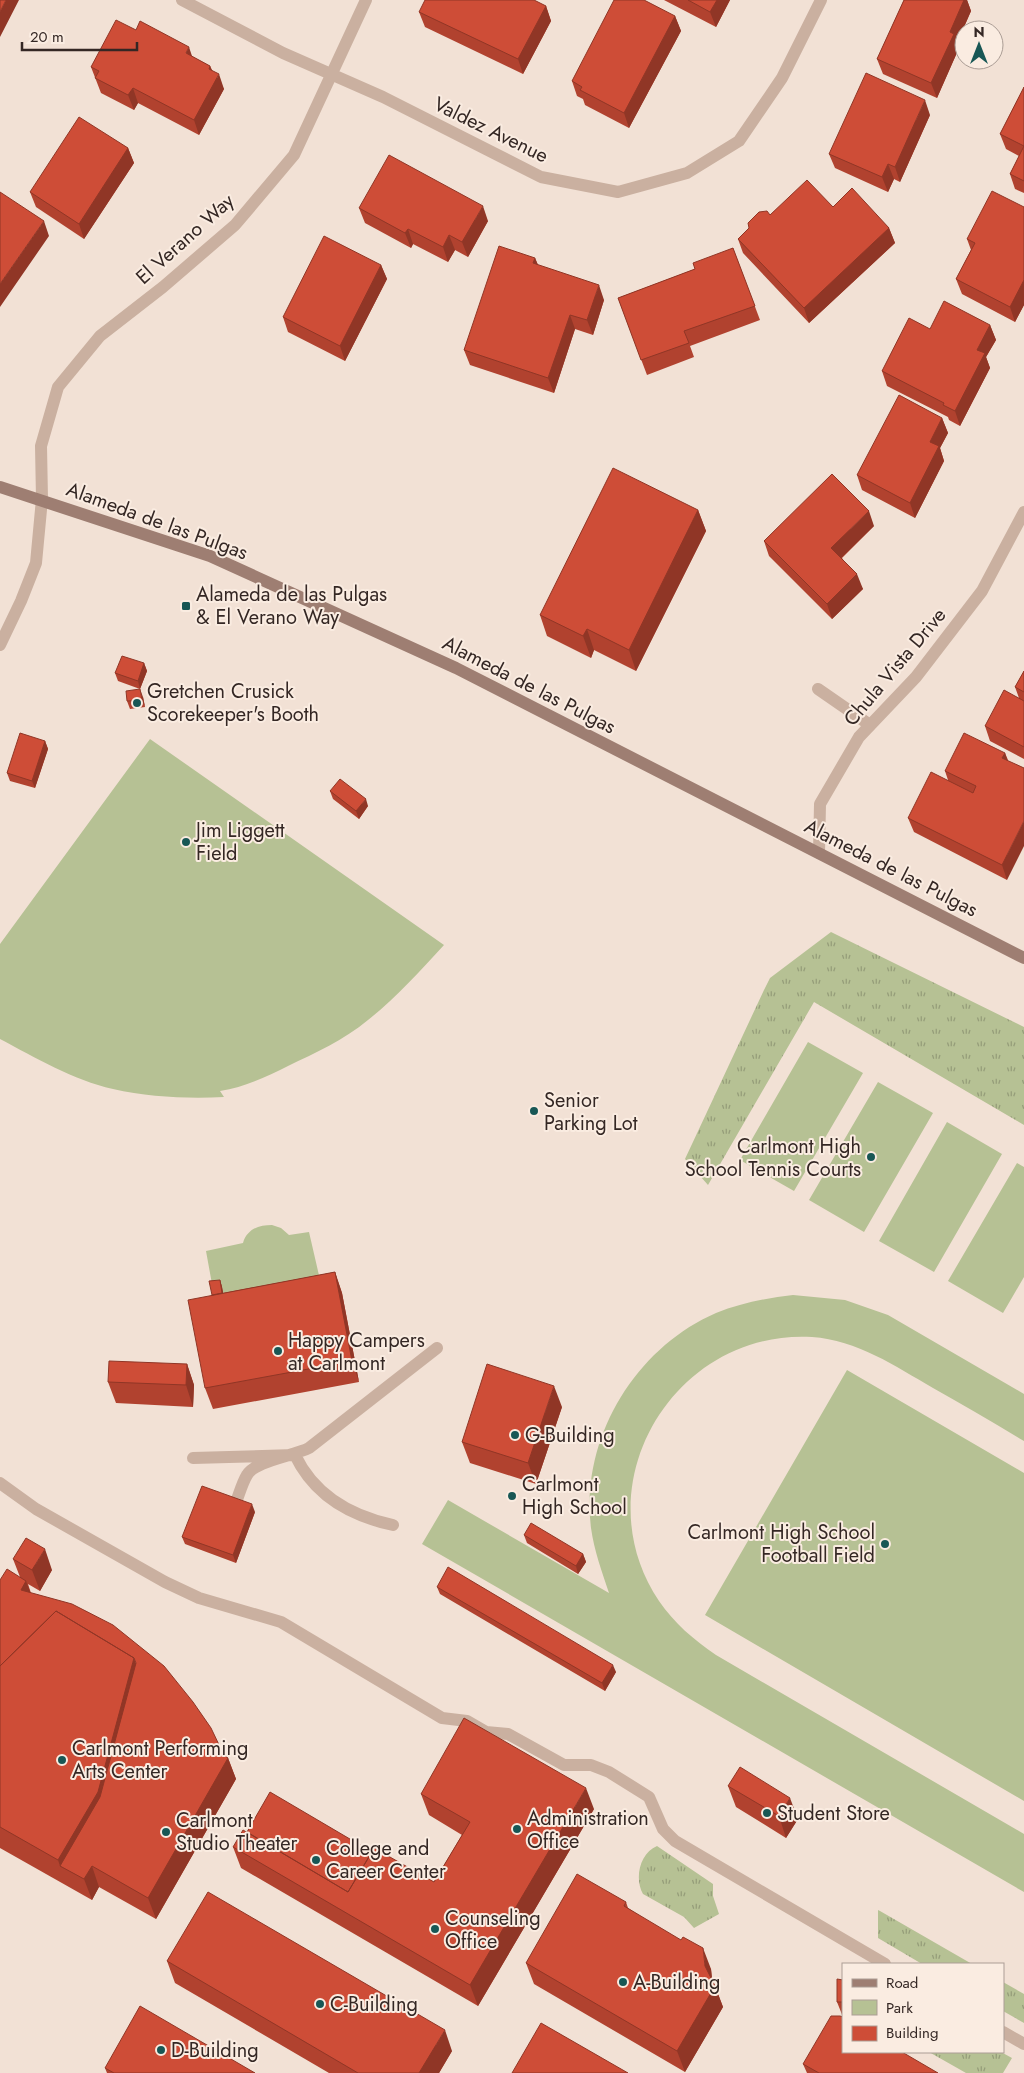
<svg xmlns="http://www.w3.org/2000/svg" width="1024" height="2073" viewBox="0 0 1024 2073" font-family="Jost,sans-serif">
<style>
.grass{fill:url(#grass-tufts)}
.green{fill:#b6c194}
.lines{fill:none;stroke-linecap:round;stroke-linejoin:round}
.lane{stroke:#cab0a0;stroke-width:12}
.street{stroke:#cab0a0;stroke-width:12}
.secondary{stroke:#9e7e72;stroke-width:12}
.wall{fill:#b1422f}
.shaded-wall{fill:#903626}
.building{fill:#ce4d37;stroke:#903626}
.poi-dot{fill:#185755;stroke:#faece1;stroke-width:2}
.labels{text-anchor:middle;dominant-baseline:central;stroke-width:4;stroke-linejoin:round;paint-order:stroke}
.street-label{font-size:20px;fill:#342724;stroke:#faece1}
.poi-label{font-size:20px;fill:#342724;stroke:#faece1;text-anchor:start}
</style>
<defs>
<pattern id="grass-tufts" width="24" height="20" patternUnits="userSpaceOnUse" patternTransform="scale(1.25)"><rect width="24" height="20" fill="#b6c194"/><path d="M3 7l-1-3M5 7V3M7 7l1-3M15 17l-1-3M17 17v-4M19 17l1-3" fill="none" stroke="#959d79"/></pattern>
</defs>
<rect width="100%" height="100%" fill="#f2e1d5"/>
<path class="grass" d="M831,932L1024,1027V1125L814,1002L708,1185L685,1159L764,990L770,978Z
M657,1846L713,1884V1896L719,1914L694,1928L684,1917L643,1894C634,1878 640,1853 657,1846Z
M878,1910L880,1911L972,1964H922L878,1938Z
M1003,1982L1024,1994V2023L1003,2011Z
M929,2052H1001L1012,2058L1003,2073H966Z"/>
<path class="green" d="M150,739L444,945C420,971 396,998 368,1020C344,1040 315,1053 288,1066C266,1077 244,1087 220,1091L224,1097C188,1099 149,1097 113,1089C73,1080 36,1058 0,1039V944Z
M808,1042L863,1073L794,1191L740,1160Z
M878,1082L933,1113L864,1232L809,1200Z
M947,1122L1002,1154L934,1272L879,1241Z
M1017,1163L1024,1167V1277L1003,1313L948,1281Z
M272,1225L281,1228L289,1235L309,1232L324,1297L218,1317L206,1251L243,1243C247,1229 259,1225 272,1225Z
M793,1295L845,1300L888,1315L1024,1394V1441C994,1423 963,1405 933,1388C895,1366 857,1340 812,1337C674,1329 581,1485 659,1601C674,1623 694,1640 716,1655L1024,1834V1892L422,1544L448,1500L609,1593C602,1572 594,1550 591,1528C580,1439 635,1348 716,1313C741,1303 767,1298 793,1295Z
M847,1370L1024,1473V1801L705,1615Z"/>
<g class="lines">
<path class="lane" d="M0,645L21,601L36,563L42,499
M818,689L870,725
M193,1458L295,1455C314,1495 351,1516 393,1525
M0,1483L36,1509L165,1582L199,1598L281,1622L442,1718L467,1721L486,1732L508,1734L564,1765H591L609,1772L649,1797L663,1829L675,1841L885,1964
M235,1505C239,1495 242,1483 247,1475C255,1461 293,1456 309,1448L437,1348
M1003,2032L1024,2044"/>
<path class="street" d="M182,0L283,53L383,97L541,177L618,192L687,173L739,141L782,78L821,0
M42,499L41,446L58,387L100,336L163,287L235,225L294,155L366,0
M819,853L820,804L859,737L916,677L982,591L1024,512"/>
<path class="secondary" d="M0,487L210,556L456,668L1024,958"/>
</g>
<path class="wall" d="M664,0H730L716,27Z
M904,0H967L971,11L957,43L959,48L937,98L883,74L877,59Z
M546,6L551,21L523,74L425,27L419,12Z
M675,16L681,31L629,128L585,105L583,99L577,96L572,81Z
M136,30L193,57L210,66L212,70L224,89L199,135L138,103L134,110L101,93L91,67Z
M1024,87V193L1015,189L1010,174L1019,156L1006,149L1000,134Z
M930,115L900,182L894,179L888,192L835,168L829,154Z
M128,148L134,163L84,239L36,207L30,192Z
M833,207L889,228L895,243L809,323L743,253L738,239L770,215Z
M1024,207V305L1015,322L962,294L956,279L971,250L967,239Z
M359,208L488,221L468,257L455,250L448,262L413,244L411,248L365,223Z
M733,248L760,320L690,346L694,357L647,375L618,298L695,269Z
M535,258L538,265L604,300L593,335L575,329L554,393L470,365L464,350Z
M381,265L387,279L345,361L288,332L283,317Z
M990,325L996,340L986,357L990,368L960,426L949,420L948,417L887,386L882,371L930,329Z
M942,418L948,433L940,448L944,461L915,518L862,490L857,475Z
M698,510L706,531L636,671L594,650L591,658L547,636L540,615Z
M874,526L842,558L863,589L832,619L769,556L764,541Z
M144,663L147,671L140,689L118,681L115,673Z
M1024,671V759L990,741L985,726L1019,698L1015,687Z
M143,697L145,707L130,709L127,701Z
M45,741L48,749L35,788L10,781L7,773Z
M1005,753L1008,760L1007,880L914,832L908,818L948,780L945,771Z
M330,791L368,806L359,819L333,799Z
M335,1272L342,1293L359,1382L213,1409L205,1388L212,1295L220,1280L222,1287L223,1293Z
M187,1364L194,1385L193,1407L116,1403L108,1382Z
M562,1407L536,1484L470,1463L462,1442Z
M255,1512L236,1563L185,1544L182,1537Z
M524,1535L583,1554L586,1562L578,1574L527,1543Z
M13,1559L52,1570L40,1591L28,1584L31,1593L221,1749L223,1754L228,1758L236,1779L156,1919L99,1887L92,1900L0,1848V1580L20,1577Z
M437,1587L616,1672L605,1691L440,1594Z
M728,1786L798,1819L786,1838L736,1807Z
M421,1794L594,1809L478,2006L241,1868L233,1847L247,1833L372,1852L434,1882L462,1835L429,1815Z
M626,1902L628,1908L711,1969L712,1980L715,1986L723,2007L685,2072L534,1984L526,1963Z
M167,1961L452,2051L439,2073H329L175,1983Z
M843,1980V2017L837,2002Z
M803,2064L938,2073H807Z
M105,2068L255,2073H107Z"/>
<path class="shaded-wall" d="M6,0H19L0,37V12Z
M717,0H730L716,27L710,12Z
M964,0H967L971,11L957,43L959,48L937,98L931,83L950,32Z
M546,6L551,21L523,74L518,59Z
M675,16L681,31L629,128L624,113Z
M189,47L194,62L186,53Z
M210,66L216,80L219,74L224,89L199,135L194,120Z
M133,88L138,103L134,110L128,95Z
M925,100L930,115L900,182L895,167Z
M128,148L134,163L84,239L79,224Z
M888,164L894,179L888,192L882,177Z
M483,206L488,221L468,257L462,242Z
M44,221L49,236L0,307V284Z
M889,228L895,243L809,323L804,308Z
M408,229L413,244L411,248L405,233Z
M449,235L455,250L448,262L443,247Z
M535,258L541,272L533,263Z
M381,265L387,279L345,361L340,346Z
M1024,280V305L1015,322L1010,307Z
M599,285L604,300L593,335L587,320Z
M570,315L575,329L554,393L548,378Z
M990,325L996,340L986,357L990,368L960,426L955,411L977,350Z
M942,418L948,433L940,448L944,461L915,518L910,503L930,442Z
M698,510L706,531L636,671L629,650Z
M869,511L874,526L837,562L831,548Z
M857,574L863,589L832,619L827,604Z
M587,629L594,650L591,658L583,636Z
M144,663L147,671L140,689L138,681Z
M140,689L143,697L145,707L142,700Z
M45,741L48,749L35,788L32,781Z
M1005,753L1010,768L1002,758Z
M366,799L368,806L359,819L356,811Z
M1024,821V846L1007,880L1002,865Z
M335,1272L342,1293L359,1382L352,1361Z
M220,1280L222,1287L226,1308L223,1301Z
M187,1364L194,1385L193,1407L186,1385Z
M554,1386L562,1407L536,1484L528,1463Z
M252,1504L255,1512L236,1563L233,1555Z
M45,1549L52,1570L40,1591L32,1570Z
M583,1554L586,1562L578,1574L576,1566Z
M26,1581L34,1602L21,1590Z
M134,1658L144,1684L75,1874L60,1866L58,1860Z
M613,1665L616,1672L605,1691L602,1683Z
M228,1758L236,1779L156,1919L148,1898Z
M586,1788L594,1809L478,2006L470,1985Z
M790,1798L798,1819L786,1838L779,1816Z
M92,1866L99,1887L92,1900L84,1879Z
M703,1948L711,1969L713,1987L705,1966Z
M715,1986L723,2007L685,2072L677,2051Z
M445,2030L452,2051L439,2073H419Z"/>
<path class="building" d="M0,0H6L0,12Z
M425,0H534L546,6L518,59L419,12Z
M614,0H644L675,16L624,113L580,90L582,87L572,81Z
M688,0H717L710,12Z
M904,0H964L950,32L954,34L931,83L877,59Z
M116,20L136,30L140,21L189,47L186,53L210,66L209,69L219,74L194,120L133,88L128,95L95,78L99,71L91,67Z
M866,73L925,100L895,167L888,164L882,177L829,154Z
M1024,87V181L1010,174L1024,146L1000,134Z
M79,117L128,148L79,224L30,192Z
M389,155L483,206L462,242L449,235L443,247L408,229L405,233L359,208Z
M807,180L833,207L852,188L889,228L804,308L738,239L749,228L748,223L759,212L767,211L770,215Z
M992,191L1024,207V280L1010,307L956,279L975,243L967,239Z
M0,192L44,221L0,284Z
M324,236L381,265L340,346L283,317Z
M499,246L535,258L533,263L599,285L587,320L570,315L548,378L464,350Z
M733,248L755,306L684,331L689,343L641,360L618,298L695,269L693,263Z
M944,301L990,325L977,350L985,353L955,411L943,405L944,403L882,371L909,318L930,329Z
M899,395L942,418L930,442L939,446L910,503L857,475Z
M613,468L698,510L629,650L587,629L583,636L540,615Z
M832,474L869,511L831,548L857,574L827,604L764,541Z
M122,656L144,663L138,681L115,673Z
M1024,671V692L1015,687Z
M140,689L142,700L127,701L126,691Z
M1004,690L1024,701V747L985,726Z
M20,733L45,741L32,781L7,773Z
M964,733L1005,753L1002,758L1024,768V821L1002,865L908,818L931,772L973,793L976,786L945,771Z
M340,779L366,799L356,811L330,791Z
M335,1272L352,1361L205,1388L188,1300Z
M220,1280L222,1293L212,1295L209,1281Z
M109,1361L187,1364L186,1385L108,1382Z
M487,1364L554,1386L528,1463L462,1442Z
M202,1486L252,1504L233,1555L182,1537Z
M531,1523L583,1554L576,1566L524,1535Z
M26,1538L45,1549L32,1570L13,1559Z
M448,1567L613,1665L602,1683L437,1587Z
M7,1569L26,1581L21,1590L72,1604L113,1625L164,1666L193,1702L211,1728L221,1749L217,1751L228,1758L148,1898L92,1866L84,1879L60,1866L100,1797L136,1663L134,1658L56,1611L0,1666V1580Z
M56,1611L134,1658L98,1792L58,1860L0,1827V1666Z
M464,1718L586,1788L470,1985L233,1847L243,1830L348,1892L374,1848L434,1882L470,1822L421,1794Z
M740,1767L790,1798L779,1816L728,1786Z
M270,1792L372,1852L348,1892L247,1832Z
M577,1874L626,1902L624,1906L681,1940L683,1937L703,1948L705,1966L715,1986L677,2051L526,1963Z
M208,1892L445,2030L419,2073H358L167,1961Z
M837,1979L843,1980V2002H837Z
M140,2006L255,2073H114L105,2068Z
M831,2016H840L843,2017V2052H902L938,2073H819L803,2064Z
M541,2023L628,2073H512Z"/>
<g class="poi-dot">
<rect x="181" y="601" width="10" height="10" rx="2.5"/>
<circle cx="137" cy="703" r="5"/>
<circle cx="186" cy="842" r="5"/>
<circle cx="534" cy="1111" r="5"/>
<circle cx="871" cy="1157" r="5"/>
<circle cx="278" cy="1351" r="5"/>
<circle cx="515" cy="1435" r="5"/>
<circle cx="512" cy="1496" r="5"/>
<circle cx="885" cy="1544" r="5"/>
<circle cx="62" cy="1760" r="5"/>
<circle cx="767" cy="1813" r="5"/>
<circle cx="517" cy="1829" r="5"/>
<circle cx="166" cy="1832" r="5"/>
<circle cx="316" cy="1860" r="5"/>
<circle cx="435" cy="1929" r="5"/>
<circle cx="623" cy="1982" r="5"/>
<circle cx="320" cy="2004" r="5"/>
<circle cx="161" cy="2050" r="5"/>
</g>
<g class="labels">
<g class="street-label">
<text transform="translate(491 130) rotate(26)">Valdez Avenue</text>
<text transform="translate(185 239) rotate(-42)">El Verano Way</text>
<text transform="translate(157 521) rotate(20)">Alameda de las Pulgas</text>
<text transform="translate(895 667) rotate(-50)">Chula Vista Drive</text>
<text transform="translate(529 685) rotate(27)">Alameda de las Pulgas</text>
<text transform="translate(891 868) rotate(27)">Alameda de las Pulgas</text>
</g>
<g class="poi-label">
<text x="196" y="594">Alameda de las Pulgas<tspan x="196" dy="23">&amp; El Verano Way</tspan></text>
<text x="147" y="691">Gretchen Crusick<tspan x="147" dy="23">Scorekeeper's Booth</tspan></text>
<text x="196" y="830">Jim Liggett<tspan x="196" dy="23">Field</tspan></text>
<text x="544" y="1100">Senior<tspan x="544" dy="23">Parking Lot</tspan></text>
<text x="861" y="1146" text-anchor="end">Carlmont High<tspan x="861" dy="23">School Tennis Courts</tspan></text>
<text x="288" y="1340">Happy Campers<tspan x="288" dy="23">at Carlmont</tspan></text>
<text x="525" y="1435">G-Building</text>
<text x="522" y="1484">Carlmont<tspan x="522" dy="23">High School</tspan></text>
<text x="875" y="1532" text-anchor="end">Carlmont High School<tspan x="875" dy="23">Football Field</tspan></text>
<text x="72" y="1748">Carlmont Performing<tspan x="72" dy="23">Arts Center</tspan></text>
<text x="777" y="1813">Student Store</text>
<text x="527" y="1818">Administration<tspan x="527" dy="23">Office</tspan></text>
<text x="176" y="1820">Carlmont<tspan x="176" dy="23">Studio Theater</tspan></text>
<text x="326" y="1848">College and<tspan x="326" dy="23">Career Center</tspan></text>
<text x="445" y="1918">Counseling<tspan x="445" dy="23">Office</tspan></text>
<text x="633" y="1982">A-Building</text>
<text x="330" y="2004">C-Building</text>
<text x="171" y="2050">D-Building</text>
</g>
</g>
<rect x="842" y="1963" width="162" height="90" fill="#faece1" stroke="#ab9d95"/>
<rect x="852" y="1979" width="25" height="8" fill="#9e7e72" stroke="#ab9d95"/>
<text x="886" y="1988" font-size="15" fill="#342724">Road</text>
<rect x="852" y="2000" width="25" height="15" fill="#b6c194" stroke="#ab9d95"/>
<text x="886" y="2013" font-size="15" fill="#342724">Park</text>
<rect x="852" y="2026" width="25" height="15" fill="#ce4d37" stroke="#ab9d95"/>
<text x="886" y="2038" font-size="15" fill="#342724">Building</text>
<g transform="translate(979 45)"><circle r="24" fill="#faece1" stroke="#ab9d95"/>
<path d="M0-4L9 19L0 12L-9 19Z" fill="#185755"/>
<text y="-8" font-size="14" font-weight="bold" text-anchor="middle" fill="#342724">N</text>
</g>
<path d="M22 42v8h115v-8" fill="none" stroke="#342724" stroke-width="2.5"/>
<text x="30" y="42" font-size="15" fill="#342724" stroke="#faece1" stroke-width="4" paint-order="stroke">20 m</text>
</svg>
